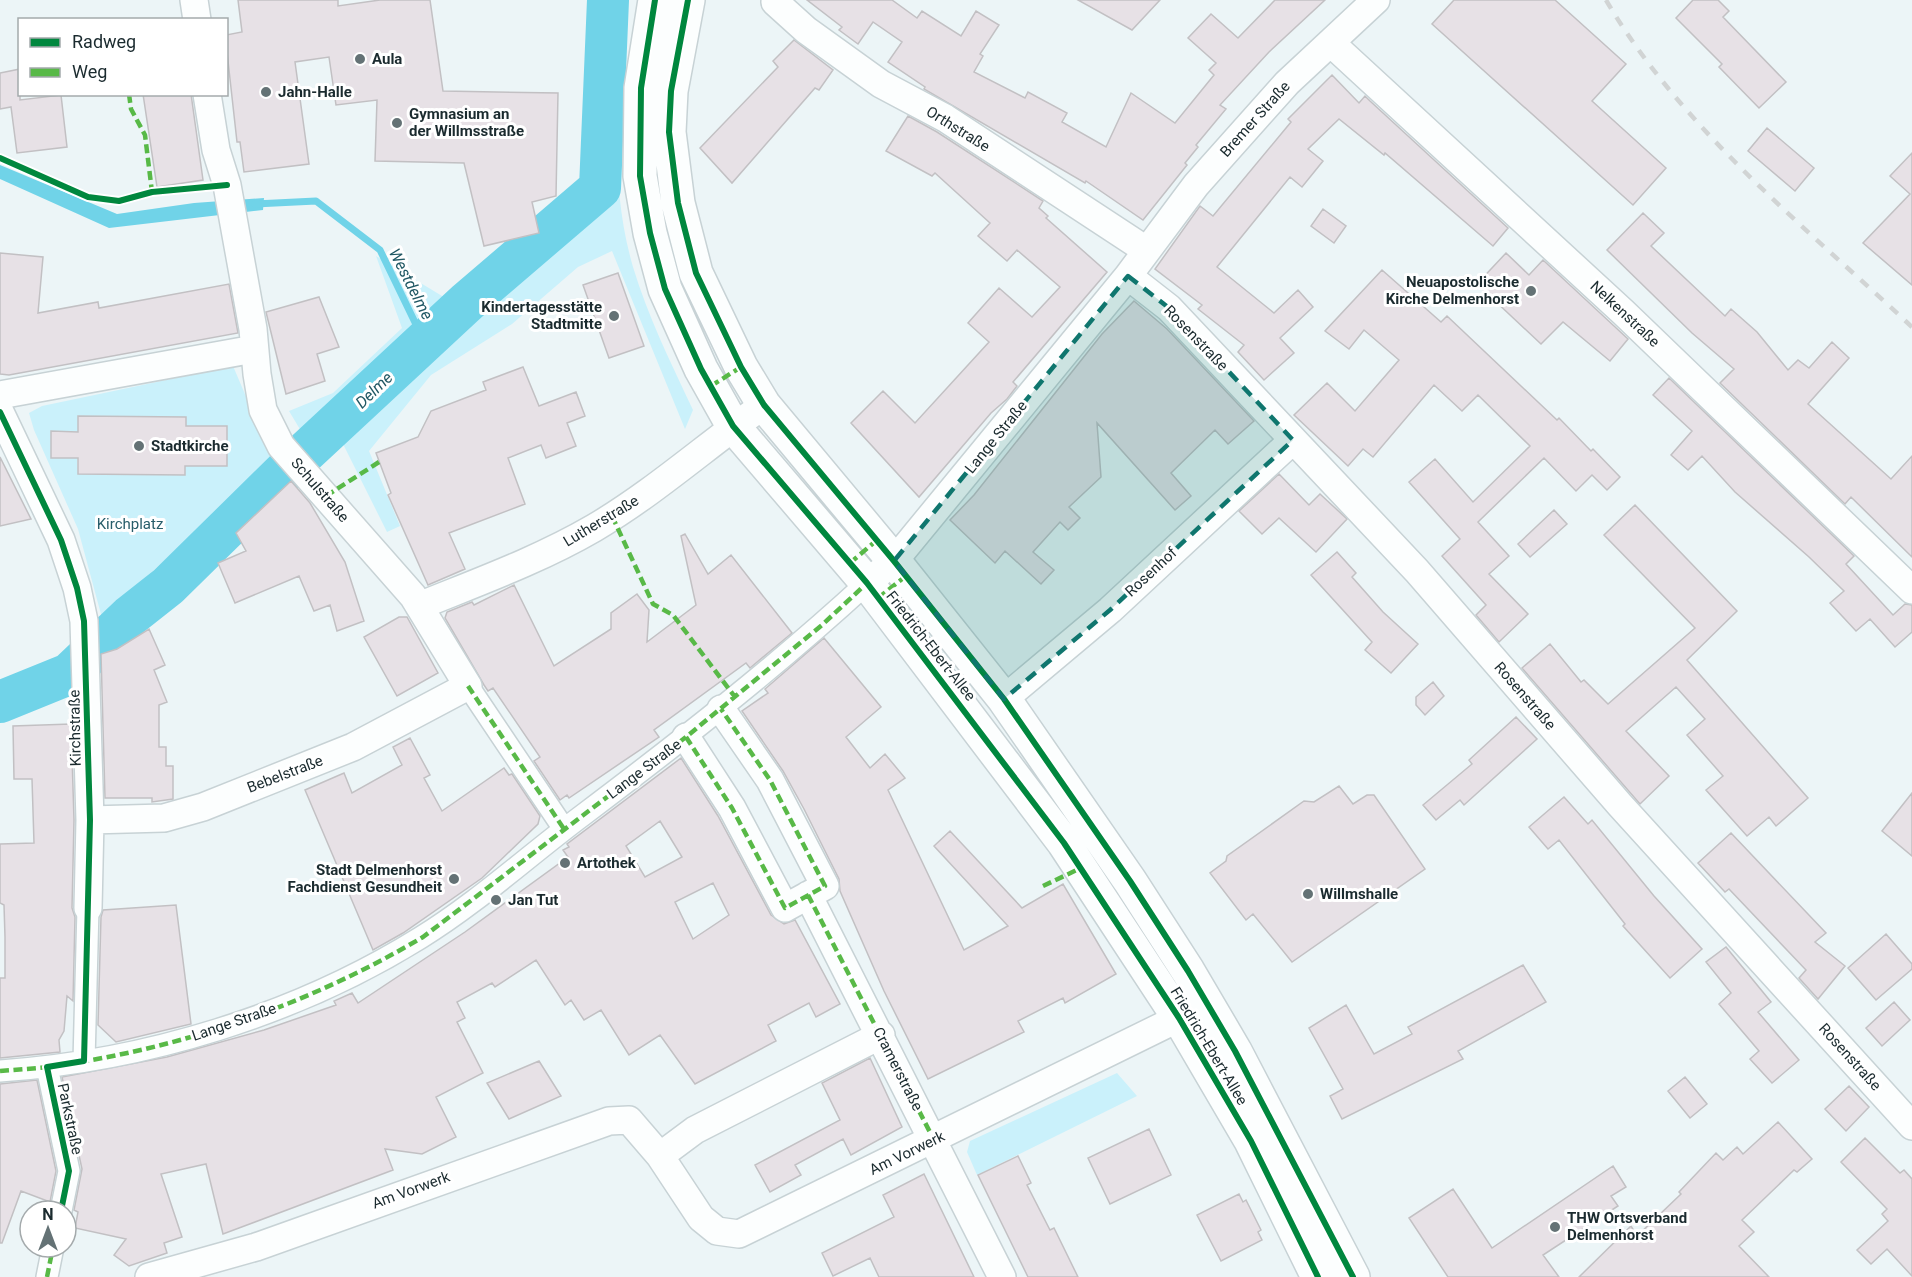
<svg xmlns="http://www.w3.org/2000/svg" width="1912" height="1277" viewBox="0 0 1912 1277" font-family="Roboto,sans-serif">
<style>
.green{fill:#caf1fb;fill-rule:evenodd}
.water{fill:#70d3e8}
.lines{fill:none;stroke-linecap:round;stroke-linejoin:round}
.stream{stroke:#70d3e8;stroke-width:7}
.river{stroke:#70d3e8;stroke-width:42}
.building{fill:#e7e1e6;stroke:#c2c0c3;stroke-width:1.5;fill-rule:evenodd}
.pedestrian-casing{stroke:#c7d2d5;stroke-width:24}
.minor-casing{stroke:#c7d2d5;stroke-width:30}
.secondary-casing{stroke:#c7d2d5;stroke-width:36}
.pedestrian{stroke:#fcfefe;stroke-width:21}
.minor{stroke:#fcfefe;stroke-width:27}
.secondary{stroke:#fcfefe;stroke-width:33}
.rail{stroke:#d1d4d4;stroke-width:4.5;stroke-dasharray:10 10;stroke-linecap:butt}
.quiet{stroke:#58b947;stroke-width:4.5;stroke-dasharray:9 4.5;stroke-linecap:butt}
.cycleway-casing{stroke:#fff;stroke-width:10}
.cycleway{stroke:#00873e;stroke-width:6}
.marked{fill:#0f766e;fill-opacity:0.2;stroke:#0f766e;stroke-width:4.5;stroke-dasharray:12 8;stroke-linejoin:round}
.poi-dot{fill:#647275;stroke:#fff;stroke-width:2}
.labels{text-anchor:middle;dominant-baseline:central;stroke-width:6;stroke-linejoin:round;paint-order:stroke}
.poi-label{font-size:15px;font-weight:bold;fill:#1b2b2f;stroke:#fff;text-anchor:start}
.street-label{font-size:15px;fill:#1b2b2f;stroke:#fff}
.park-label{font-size:15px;fill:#275d6a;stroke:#fff}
.water-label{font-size:16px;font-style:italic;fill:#215864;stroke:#fff}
</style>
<rect width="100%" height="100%" fill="#ecf5f7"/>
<path class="green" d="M594,0H626C621,25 620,51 619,77C615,141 615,205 633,267C648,317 671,363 693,410L685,429L612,251L578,267L512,324L431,375L369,451L400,526L387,532L331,420L307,441L289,411L333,393L402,328L376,256L452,302L491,274L592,186L597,104Z
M233,366L273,460L102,618L78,529L34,430L29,413L42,406ZM78,417L186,426L185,474H78L77,458H51L52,431L78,432Z
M1117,1073L1137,1096L977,1175L967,1152L970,1141Z"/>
<path class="water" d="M0,165L117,214L194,203L264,198L263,210L109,228L0,179Z"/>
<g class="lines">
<path class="stream" d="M255,204L316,201L380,250L424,341"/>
<path class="river" d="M0,702L69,674L130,616L168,586L284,472L467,302L600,188L608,0"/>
</g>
<path class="building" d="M238,0H338V6L380,0H430L443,91L558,93L556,196L532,202L539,233L484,246L464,163L375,161L377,100L336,105L329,57L295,62L309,164L244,172L240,142H237L226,43V35L242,32Z
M807,0H892L917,18L922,11L961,36L976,11L999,25L980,54L983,56L974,72L1025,98L1028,92L1067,113L1062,122L1106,147L1131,93L1175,123L1214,75L1209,70L1216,63L1188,38L1211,14L1238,38L1275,0H1325L1269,52L1220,105L1226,109L1196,145L1198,147L1185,163L1187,165L1143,220L1086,181L1085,183L924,89L925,87L888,62L902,42L873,22L858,44L839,30L842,27Z
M1078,0H1160L1132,30Z
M1454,0H1555L1626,64L1592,101L1666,168L1633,205L1432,24Z
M1693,0H1718L1729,11L1723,17L1786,82L1759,108L1719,67L1722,64L1676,18Z
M794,40L833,70L819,90L815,88L732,183L700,148L778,67L773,61Z
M20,69V100L61,95L67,147L17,153L11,107L0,109V73Z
M1332,75L1359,103L1365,96L1370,101L1508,228L1493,246L1385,153L1384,155L1339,119L1308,149L1323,161L1302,187L1290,177L1217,267L1274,313L1298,290L1313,307L1280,338L1294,353L1264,380L1238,352L1244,345L1198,309L1202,305L1155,269L1200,206L1213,216L1291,122L1288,119Z
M143,94H191L203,180L157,187Z
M908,116L937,132L1043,201L1039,208L1048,216L1046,218L1107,272L1013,382L1017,386L1007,399L991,413L919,497L851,423L883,391L915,423L989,342L968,323L999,288L1032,317L1060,287L1017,250L1007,261L978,236L990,223L935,173L932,176L886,151Z
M1767,128L1814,168L1795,191L1748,151Z
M1912,153V285L1863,243L1910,194L1890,176Z
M1323,209L1346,226L1334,243L1311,226Z
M1643,213L1664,233L1651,246L1725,316L1731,309L1757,332L1788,370L1798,360L1809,368L1832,342L1849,358L1808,404L1891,479L1912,456V557L1851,497L1845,504L1720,383L1734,369L1692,333L1607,250Z
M0,253L43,257L38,313L98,302L99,308L229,284L238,333L9,375L0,374Z
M1506,253L1529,275L1543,260L1628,339L1610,361L1563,322L1541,344L1477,284Z
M1382,270L1441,322L1447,316L1557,420L1559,418L1591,451L1593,449L1620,477L1607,490L1592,475L1576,491L1544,458L1478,522L1509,556L1489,574L1528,614L1499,642L1476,615L1486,605L1442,556L1460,539L1409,482L1435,459L1473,502L1530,446L1478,395L1462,411L1434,385L1373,457L1363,449L1348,466L1294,415L1327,383L1355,411L1399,360L1364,330L1349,349L1325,331Z
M618,273L644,346L609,358L583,285Z
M319,297L339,347L317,354L325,381L286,394L266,312Z
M1134,301L1167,329L1254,421L1228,444L1215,430L1171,473L1191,496L1175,510L1097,423L1101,477L1069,507L1080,518L1068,530L1060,522L1033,552L1054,570L1041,584L1005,551L995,563L950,520L974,495L1102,334Z
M523,367L539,406L576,392L585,416L567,423L576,446L546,458L541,445L508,458L525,504L449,533L465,569L428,585L388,495L391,493L376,453L418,437L431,411L486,390L483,382Z
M1669,378L1854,556L1846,564L1893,615L1905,604L1912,605V632L1895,647L1870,619L1856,631L1830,603L1844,591L1809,557L1735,492L1702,456L1688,470L1671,455L1692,431L1653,395Z
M78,416L186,417V426H227V466H185V475L78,474V458H51V431L78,432Z
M0,457L31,519L0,526Z
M1279,474L1309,505L1320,494L1347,519L1316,552L1279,518L1262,534L1239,511Z
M291,481L310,503L345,562L364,621L337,631L330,605L314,611L299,576L235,603L218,563L246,551L236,533Z
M1635,505L1737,611L1687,660L1808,798L1776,826L1769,817L1747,836L1706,790L1723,776L1687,735L1705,719L1676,687L1626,731L1669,776L1640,804L1522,668L1550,644L1581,682L1584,680L1608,704L1695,628L1604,535Z
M1554,510L1567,524L1530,557L1518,544Z
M685,534L708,574L731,555L792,633L750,668L746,663L654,730L659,737L569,798L567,795L560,800L534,761L540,757L493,688L488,691L484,685L445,618L447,612L472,602L474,605L514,585L554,666L611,629V613L637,594L649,610L647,642L696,605L681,536Z
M1337,552L1356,573L1352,577L1383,612L1418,644L1391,673L1365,650L1372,642L1311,575Z
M399,617H407L438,673L397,696L364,637Z
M149,629L165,665L154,670L167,702L159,705V747H166V766H173V799L152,802V798H105L101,654L117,649Z
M824,638L881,707L846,737L870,768L885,754L905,778L888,790L964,950L1008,926L934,846L950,831L1022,908L1063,884L1116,974L1065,1003L1063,998L1018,1021L1024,1032L928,1079L884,991L840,891L839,879L804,809L783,771L742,711L768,693L765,689Z
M1433,682L1444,696L1425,715L1416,705V697Z
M1516,717L1537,739L1464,805L1460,800L1436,820L1423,805L1472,764L1469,760Z
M71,724L74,820L72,908L75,917L73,1001L67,996L64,1031L59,1040L60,1052L0,1058V978H5V937L4,905L0,903V844L34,843L32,779H14L13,726Z
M410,738L430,775L424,778L442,811L504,768L509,775L512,774L540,816L538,824L482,878L403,933L373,950L305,790L344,773L352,793L402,765L393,747Z
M681,758L718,816L771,915L784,924L795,920L840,1004L816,1017L809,1003L768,1025L776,1041L695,1084L660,1035L629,1055L601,1010L584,1020L571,1000L565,1005L536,960L495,987L492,983L457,1002L465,1018L457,1022L483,1073L436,1097L456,1137L422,1154L385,1149L393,1170L223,1234L206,1164L161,1174L182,1237L164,1243L167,1253L129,1266L114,1255L126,1239L75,1228L78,1212L74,1210L82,1169L62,1077L167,1057L264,1030L336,1005L334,1001L352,993L358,1003L465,932L568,857L563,850L569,847L567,844ZM660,821L682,857L645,877L626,846ZM713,883L729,915L693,939L675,902Z
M1339,786L1353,804L1367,795H1374L1425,869L1292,962L1253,914L1246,920L1210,873L1226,861L1227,856L1304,801L1314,802Z
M1912,793V856L1882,831Z
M1564,797L1588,824L1592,820L1654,896L1702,949L1670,978L1623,926L1625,924L1559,840L1548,849L1529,827Z
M1731,833L1826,933L1815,942L1845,966L1818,999L1799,978L1806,970L1729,889L1725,892L1698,863Z
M176,905L191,1024L116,1042L98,1025L101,917L103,910Z
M1886,934L1912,964V969L1876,1000L1848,968Z
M1726,947L1771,1002L1758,1012L1799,1060L1772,1083L1750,1059L1759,1051L1719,1004L1731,993L1706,962Z
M1523,965L1546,1002L1458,1051L1463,1059L1342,1119L1330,1096L1343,1089L1309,1028L1346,1005L1374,1054L1412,1034L1408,1027Z
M1894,1002L1910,1020L1882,1046L1866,1028Z
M870,1058L902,1127L851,1155L843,1139L795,1165L801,1175L770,1192L755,1165L840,1120L822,1083Z
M539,1061L561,1096L509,1119L487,1083Z
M1685,1077L1707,1104L1690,1118L1668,1091Z
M37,1080L56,1171L50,1202L21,1191L2,1243H0V1084Z
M1849,1086L1869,1107L1846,1131L1825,1109Z
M1778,1122L1812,1159L1797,1172L1794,1170L1742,1220L1754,1232L1739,1246L1769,1277H1579L1631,1226L1637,1236L1681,1194L1679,1192L1716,1153L1723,1160L1737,1147L1743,1154Z
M1149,1129L1171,1175L1110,1204L1088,1158Z
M1865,1138L1900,1173L1904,1170L1912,1179V1276L1887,1249L1871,1264L1857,1250L1888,1221L1882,1214L1887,1209L1841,1162Z
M1018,1156L1031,1183L1027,1185L1050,1230L1054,1228L1078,1277H1028L978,1175Z
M1613,1166L1626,1187L1611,1196L1618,1206L1543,1255L1559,1277H1448L1409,1218L1453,1189L1492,1248Z
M924,1174L974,1277H879L870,1258L833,1276L822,1253L894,1217L883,1195Z
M1239,1194L1243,1202L1246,1200L1261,1230L1258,1232L1262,1240L1221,1261L1197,1215Z"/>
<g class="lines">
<defs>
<path id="pedestrian" d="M468,686L564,829
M84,1061L88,908
M47,1067L69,1171L61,1211
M0,1071C145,1061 296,1015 420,938C477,903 528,856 583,815C681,741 777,666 867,583
M47,1277L53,1247"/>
<path id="minor" d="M194,0L197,20
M775,2L806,30L881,84L945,118L1146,250
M1332,44L1623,312L1912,590
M1128,276L1169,308L1417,571L1620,805L1912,1126
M0,395L254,349
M0,412L61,540L77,588L84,621L90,820L88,908
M867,583L894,561L1128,276L1196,185L1287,83L1376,0
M419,606C478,582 539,560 594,528C655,492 707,445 764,405
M1004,699L1110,610L1293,440
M686,737L732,808L785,908L825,886L770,780L721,709
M90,820L164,818L203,807L353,747L468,686L413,596L281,446L263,410L257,374L253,329L227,185L216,150L207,94
M808,895L1002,1277
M660,1156L695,1130L881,1035
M149,1277L256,1247L609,1121L629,1120L660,1156L701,1218L717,1231L739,1234L1179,1018"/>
<path id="secondary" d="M655,0L641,88L640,176L650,233L665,289L701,369L733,426L867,583L1064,843L1179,1018L1251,1141L1318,1277
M688,0L671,91L669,132L678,203L696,273L741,367L764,405L894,561L1004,699L1130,881L1188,971L1235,1051L1353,1277"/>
</defs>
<use href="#pedestrian" class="pedestrian-casing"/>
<use href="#minor" class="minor-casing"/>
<use href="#secondary" class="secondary-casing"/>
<use href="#pedestrian" class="pedestrian"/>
<use href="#minor" class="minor"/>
<use href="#secondary" class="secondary"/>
<path class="rail" d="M1606,0C1681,128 1804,226 1912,327"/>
<path class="quiet" d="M129,94L131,109L145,135L152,192
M711,386L741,367
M326,496L379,462
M612,516L653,604L673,615L735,697
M850,563L877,540
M878,598L906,576
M468,686L564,829
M686,737L732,808L785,908L825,886L770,780L721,709
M1043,886L1081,868
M808,895L934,1140
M80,1062C201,1042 318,999 423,937L686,737L822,625L867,583
M0,1071L51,1067
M47,1277L53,1247"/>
<defs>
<path id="cycleway" d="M655,0L641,88L640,176L650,233L665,289L701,369L733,426L867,583L1064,843L1179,1018L1251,1141L1318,1277
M688,0L671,91L669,132L678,203L696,273L741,367L764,405L894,561L1004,699L1130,881L1188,971L1235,1051L1353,1277
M0,158L88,197L119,201L152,192L227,185
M0,412L61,540L77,588L84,621L90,820L84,1061L47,1067L69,1171L61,1211"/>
</defs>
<use href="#cycleway" class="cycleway-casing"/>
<use href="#cycleway" class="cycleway"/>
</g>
<path class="marked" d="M1128,276L1169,308L1293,440L1110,610L1004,699L894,561Z"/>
<g class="poi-dot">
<circle cx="360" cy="59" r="6"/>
<circle cx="266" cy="92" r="6"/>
<circle cx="397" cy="123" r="6"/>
<circle cx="1531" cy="291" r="6"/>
<circle cx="614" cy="316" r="6"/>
<circle cx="139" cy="446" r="6"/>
<circle cx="565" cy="863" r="6"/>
<circle cx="454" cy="879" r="6"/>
<circle cx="1308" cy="894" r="6"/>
<circle cx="496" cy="900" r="6"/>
<circle cx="1555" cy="1227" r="6"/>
</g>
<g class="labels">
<g class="poi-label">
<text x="372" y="59">Aula</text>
<text x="278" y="92">Jahn-Halle</text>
<text x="409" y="114">Gymnasium an<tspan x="409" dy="17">der Willmsstraße</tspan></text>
<text x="1519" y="282" text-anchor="end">Neuapostolische<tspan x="1519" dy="17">Kirche Delmenhorst</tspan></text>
<text x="602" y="307" text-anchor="end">Kindertagesstätte<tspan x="602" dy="17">Stadtmitte</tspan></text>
<text x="151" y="446">Stadtkirche</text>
<text x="577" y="863">Artothek</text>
<text x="442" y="870" text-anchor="end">Stadt Delmenhorst<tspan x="442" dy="17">Fachdienst Gesundheit</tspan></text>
<text x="1320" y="894">Willmshalle</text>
<text x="508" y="900">Jan Tut</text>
<text x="1567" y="1218">THW Ortsverband<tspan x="1567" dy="17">Delmenhorst</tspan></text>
</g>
<g class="street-label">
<text transform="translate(1255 119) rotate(-48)">Bremer Straße</text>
<text transform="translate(958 129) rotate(32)">Orthstraße</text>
<text transform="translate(1625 314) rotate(43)">Nelkenstraße</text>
<text transform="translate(1196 338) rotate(46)">Rosenstraße</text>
<text transform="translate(996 437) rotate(-51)">Lange Straße</text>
<text transform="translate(320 490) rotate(49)">Schulstraße</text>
<text transform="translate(601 521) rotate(-31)">Lutherstraße</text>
<text transform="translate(1151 572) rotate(-43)">Rosenhof</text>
<text transform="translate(931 646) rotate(52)">Friedrich-Ebert-Allee</text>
<text transform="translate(1525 696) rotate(49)">Rosenstraße</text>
<text transform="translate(75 728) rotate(-91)">Kirchstraße</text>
<text transform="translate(644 769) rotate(-37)">Lange Straße</text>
<text transform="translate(285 774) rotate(-21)">Bebelstraße</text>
<text transform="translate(234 1022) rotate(-19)">Lange Straße</text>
<text transform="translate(1209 1046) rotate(59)">Friedrich-Ebert-Allee</text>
<text transform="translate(1850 1057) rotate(48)">Rosenstraße</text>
<text transform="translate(898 1069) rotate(63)">Cramerstraße</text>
<text transform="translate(70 1119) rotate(78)">Parkstraße</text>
<text transform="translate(907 1153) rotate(-26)">Am Vorwerk</text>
<text transform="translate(411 1190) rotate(-20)">Am Vorwerk</text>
</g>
<g class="park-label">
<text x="130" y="524">Kirchplatz</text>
</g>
<g class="water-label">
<text transform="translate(411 284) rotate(63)">Westdelme</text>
<text transform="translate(374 390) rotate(-44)">Delme</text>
</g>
</g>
<rect x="18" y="18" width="210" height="78" fill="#ffffff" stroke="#a4aaac" stroke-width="1.5"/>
<rect x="30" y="38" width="30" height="9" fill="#00873e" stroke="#a4aaac" stroke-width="1.5"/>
<text x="72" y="48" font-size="18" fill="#1b2b2f">Radweg</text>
<rect x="30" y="68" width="30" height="9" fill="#58b947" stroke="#a4aaac" stroke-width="1.5"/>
<text x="72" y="78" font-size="18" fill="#1b2b2f">Weg</text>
<g transform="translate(48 1229)"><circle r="28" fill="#ffffff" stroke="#a4aaac" stroke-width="1.5"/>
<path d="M0-4.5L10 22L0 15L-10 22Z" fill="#647275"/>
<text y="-9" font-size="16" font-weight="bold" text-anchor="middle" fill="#1b2b2f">N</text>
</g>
</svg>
